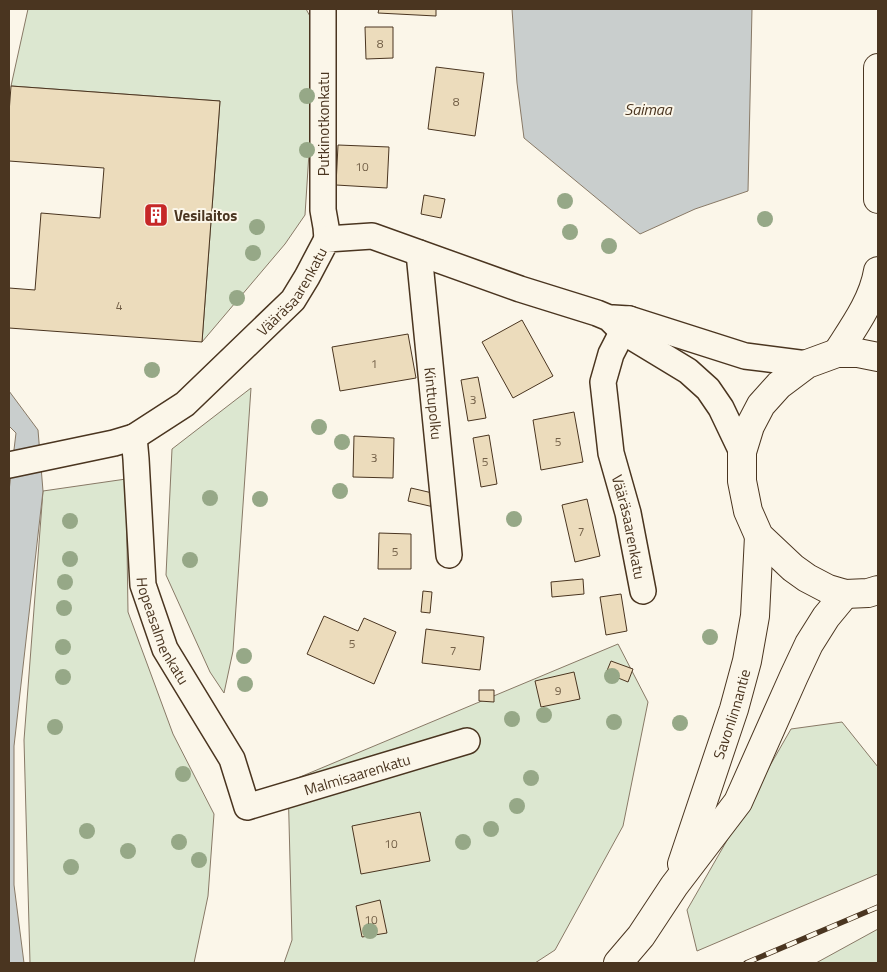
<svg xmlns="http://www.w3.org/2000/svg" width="887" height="972" viewBox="0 0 887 972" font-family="'Titillium Web',sans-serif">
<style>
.green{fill:#dce7d0;stroke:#887966}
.water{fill:#c9cecd;stroke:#887966}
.building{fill:#ecdcbc;stroke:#4a3520}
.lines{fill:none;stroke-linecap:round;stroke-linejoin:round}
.minor-casing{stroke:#4a3520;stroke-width:28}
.trunk-casing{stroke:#4a3520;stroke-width:30}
.minor{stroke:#fbf6e9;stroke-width:25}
.trunk{stroke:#fbf6e9;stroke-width:28}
.rail-casing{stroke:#4a3520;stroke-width:5.5}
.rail{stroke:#fbf6e9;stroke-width:4;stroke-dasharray:11;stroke-linecap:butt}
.tree{fill:#96a887}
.labels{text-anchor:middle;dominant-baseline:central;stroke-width:4;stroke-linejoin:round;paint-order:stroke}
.number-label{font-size:12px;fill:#725f47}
.street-label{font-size:15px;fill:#4a3520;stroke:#fbf6e9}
.poi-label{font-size:15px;font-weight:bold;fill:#4a3520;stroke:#fbf6e9;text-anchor:start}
.water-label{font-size:16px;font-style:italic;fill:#4a3520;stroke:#fbf6e9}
</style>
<rect width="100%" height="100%" fill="#fbf6e9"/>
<path class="green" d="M28,9H306L317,29L305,215L285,244L202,342L220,101L11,86Z
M251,388L233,651L224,693L210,672L166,575L172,449Z
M126,479L128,612L173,734L214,814L208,896L194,963H30L24,740L43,491Z
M618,644L648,702L623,826L555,950L535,963H284L292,940L288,782Z
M842,722L878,767V874L697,951L687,910L791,729Z
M878,929V963H816Z"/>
<path class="water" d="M512,9H752L748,191L695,209L640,234L524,138L517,83Z
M9,391L38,430L43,491L14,746V885L24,963H9V491L16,433L9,426Z"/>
<path class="building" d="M379,9H436V16L378,13Z
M365,27H393V58L366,59Z
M436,67L484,73L475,136L428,129Z
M11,86L220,101L202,342L9,328V288L35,290L41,213L100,218L104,168L9,161V113Z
M338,145L389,147L387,188L336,185Z
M424,195L445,199L441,218L421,214Z
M522,320L553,376L513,398L482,342Z
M408,334L416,378L340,391L332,347Z
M478,377L486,418L468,421L461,380Z
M574,412L583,462L541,470L533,420Z
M489,435L497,484L481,487L473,438Z
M354,436L394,438L393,478L353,477Z
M411,488L441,495L438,508L408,501Z
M587,499L600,556L575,562L562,505Z
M379,533L411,534V569H378Z
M583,579L584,594L552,597L551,582Z
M423,591L432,592L430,613L421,612Z
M621,594L627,631L606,635L600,597Z
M324,616L358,631L364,618L396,632L374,684L307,654Z
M426,629L484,637L480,670L422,663Z
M611,661L633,669L628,682L606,673Z
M574,672L580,699L541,707L535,681Z
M479,690H494V702L479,701Z
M420,812L430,861L361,874L352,826Z
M380,900L387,933L362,937L356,906Z"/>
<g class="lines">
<defs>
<g id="minor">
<path d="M323,9V210L326,227L327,239"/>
<path id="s1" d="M419,253L449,555"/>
<path d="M613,318L629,319L745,356L807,364"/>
<path id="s2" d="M629,319L611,354L603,382L611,453L628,513L643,591"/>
<path id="s3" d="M134,437L136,459L143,585L165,649L232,759L247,807L467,741"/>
<path id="s4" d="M9,465L114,443L134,437L185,404L293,300L307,277L327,239L372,236L520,289L597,313L609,318L622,331L688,371L708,389L721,408L742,452"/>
</g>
<g id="trunk">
<path d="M878,68V199"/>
<path d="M837,353C853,328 873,301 878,271"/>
<path d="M878,357L858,353H837L807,364L779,385L761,405L750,426L742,452V481L748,511L759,536L793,568L807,578L828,589L845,594L868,593L878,590"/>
<path id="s5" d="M682,864L734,709L747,661L755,616L759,536"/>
<path d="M618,963L641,936L674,886L738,802L794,676L809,644L826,617L845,594"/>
</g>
</defs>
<use href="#minor" class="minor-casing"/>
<use href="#trunk" class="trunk-casing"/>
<use href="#minor" class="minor"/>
<use href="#trunk" class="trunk"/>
<defs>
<path id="rail" d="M746,963L878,907"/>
</defs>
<use href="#rail" class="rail-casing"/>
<use href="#rail" class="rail"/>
</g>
<g class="tree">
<circle cx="307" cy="96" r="8"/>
<circle cx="307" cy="150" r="8"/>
<circle cx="565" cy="201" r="8"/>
<circle cx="765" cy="219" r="8"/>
<circle cx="257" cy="227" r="8"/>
<circle cx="570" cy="232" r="8"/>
<circle cx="609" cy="246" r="8"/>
<circle cx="253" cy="253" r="8"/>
<circle cx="237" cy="298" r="8"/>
<circle cx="152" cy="370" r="8"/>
<circle cx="319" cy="427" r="8"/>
<circle cx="342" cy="442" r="8"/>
<circle cx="340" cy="491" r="8"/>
<circle cx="210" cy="498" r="8"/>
<circle cx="260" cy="499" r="8"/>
<circle cx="514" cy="519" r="8"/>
<circle cx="70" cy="521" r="8"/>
<circle cx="70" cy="559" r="8"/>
<circle cx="190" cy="560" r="8"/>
<circle cx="65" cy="582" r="8"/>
<circle cx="64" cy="608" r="8"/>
<circle cx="710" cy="637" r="8"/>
<circle cx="63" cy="647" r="8"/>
<circle cx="244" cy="656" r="8"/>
<circle cx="612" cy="676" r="8"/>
<circle cx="63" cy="677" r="8"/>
<circle cx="245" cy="684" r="8"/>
<circle cx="544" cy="715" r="8"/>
<circle cx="512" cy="719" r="8"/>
<circle cx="614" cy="722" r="8"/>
<circle cx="680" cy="723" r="8"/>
<circle cx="55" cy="727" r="8"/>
<circle cx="183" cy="774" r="8"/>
<circle cx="531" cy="778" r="8"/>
<circle cx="517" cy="806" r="8"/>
<circle cx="491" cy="829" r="8"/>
<circle cx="87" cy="831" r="8"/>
<circle cx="179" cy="842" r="8"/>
<circle cx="463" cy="842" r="8"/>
<circle cx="128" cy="851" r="8"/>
<circle cx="199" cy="860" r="8"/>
<circle cx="71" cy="867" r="8"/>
<circle cx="370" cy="931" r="8"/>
</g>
<defs>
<symbol id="building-square" viewBox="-11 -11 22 22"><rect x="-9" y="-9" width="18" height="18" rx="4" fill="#c62828" stroke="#fbf6e9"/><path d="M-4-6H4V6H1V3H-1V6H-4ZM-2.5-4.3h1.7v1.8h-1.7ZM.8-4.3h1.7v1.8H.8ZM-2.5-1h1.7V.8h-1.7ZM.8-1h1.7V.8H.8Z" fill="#fff"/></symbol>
</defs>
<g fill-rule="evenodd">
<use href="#building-square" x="142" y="201" width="28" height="28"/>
</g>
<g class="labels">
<g class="number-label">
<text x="380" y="43">8</text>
<text x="456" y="101">8</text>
<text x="362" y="166">10</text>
<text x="119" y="305">4</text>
<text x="374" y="363">1</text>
<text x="473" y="399">3</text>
<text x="558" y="441">5</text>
<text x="374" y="457">3</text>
<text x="485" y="461">5</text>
<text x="581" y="531">7</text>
<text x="395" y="551">5</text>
<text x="352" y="643">5</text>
<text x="453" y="650">7</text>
<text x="558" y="690">9</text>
<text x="391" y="843">10</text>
<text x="371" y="919">10</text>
</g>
<g class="street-label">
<text transform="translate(323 124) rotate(-90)">Putkinotkonkatu</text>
<text stroke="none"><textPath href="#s4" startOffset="345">Vääräsaarenkatu</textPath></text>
<text stroke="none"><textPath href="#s1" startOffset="151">Kinttupolku</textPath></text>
<text stroke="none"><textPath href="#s2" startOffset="216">Vääräsaarenkatu</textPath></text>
<text stroke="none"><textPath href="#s3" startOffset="198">Hopeasalmenkatu</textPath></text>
<text stroke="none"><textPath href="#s5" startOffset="158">Savonlinnantie</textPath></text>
<text stroke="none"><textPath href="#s3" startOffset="510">Malmisaarenkatu</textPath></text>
</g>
<g class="poi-label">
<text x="174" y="215">Vesilaitos</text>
</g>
<g class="water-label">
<text x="648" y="109">Saimaa</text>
</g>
</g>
<rect width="887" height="972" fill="none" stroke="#4a3520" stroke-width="20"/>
</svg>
